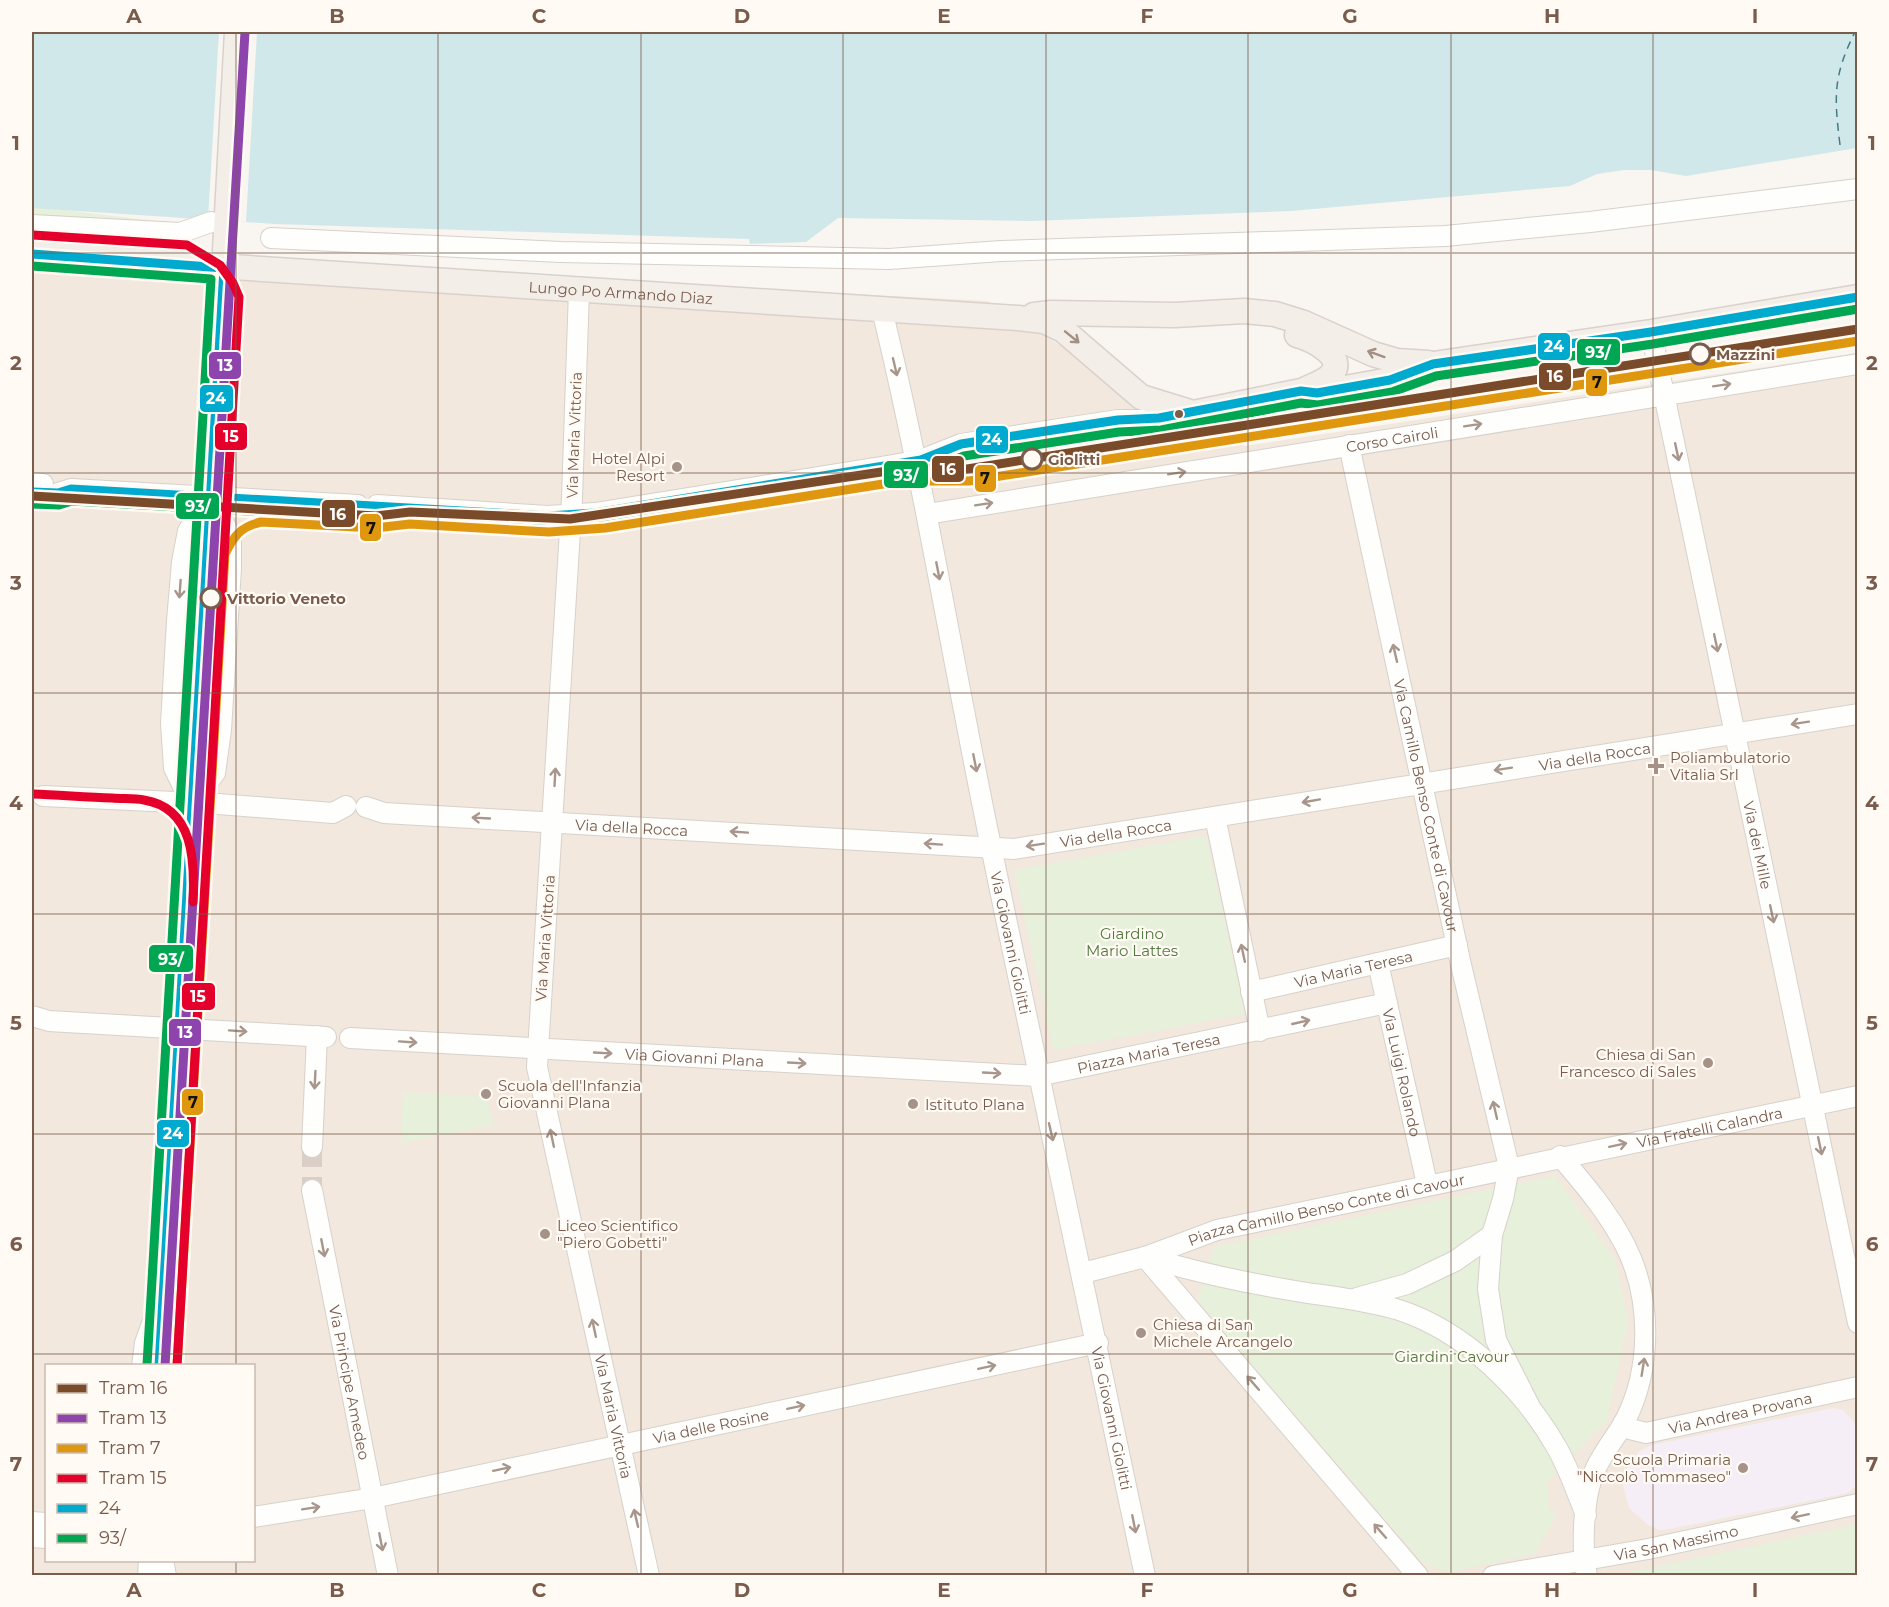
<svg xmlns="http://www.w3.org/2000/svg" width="1889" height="1607" viewBox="0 0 1889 1607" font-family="Montserrat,sans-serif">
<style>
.residential{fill:#f2e8de;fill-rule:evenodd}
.education{fill:#f6eef6}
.green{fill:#e7f0db}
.water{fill:#d0e8ea}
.pier{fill:#f9f5f0}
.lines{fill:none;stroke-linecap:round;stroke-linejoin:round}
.ferry{stroke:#437c86;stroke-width:1.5;stroke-dasharray:8 6;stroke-linecap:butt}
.minor-tunnel{stroke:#d9cfc7;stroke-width:20;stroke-dasharray:20 10;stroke-linecap:butt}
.minor-casing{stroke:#d7d1cb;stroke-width:22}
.major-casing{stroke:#dad1cc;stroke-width:27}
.minor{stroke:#fefefd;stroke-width:20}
.major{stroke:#f3eee8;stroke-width:24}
.bus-1-casing{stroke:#fffaf3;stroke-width:14}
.bus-2-casing{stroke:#fffaf3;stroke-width:14}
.bus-1{stroke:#00a9ce;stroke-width:9}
.bus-2{stroke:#00a651;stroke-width:9}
.tram-1-casing{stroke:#fffaf3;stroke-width:14}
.tram-2-casing{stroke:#fffaf3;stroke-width:14}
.tram-3-casing{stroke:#fffaf3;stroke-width:14}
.tram-4-casing{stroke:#fffaf3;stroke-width:14}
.tram-1{stroke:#7a4b2a;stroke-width:9}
.tram-2{stroke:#8e44ad;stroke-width:9}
.tram-3{stroke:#de970f;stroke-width:9}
.tram-4{stroke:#e4002b;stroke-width:9}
.oneway{stroke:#a48f83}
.oneway2{stroke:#a8958b}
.grid{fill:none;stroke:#7a5c4d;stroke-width:1.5;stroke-opacity:0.55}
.stop-dot{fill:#fffaf3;stroke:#7a5c4d;stroke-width:3}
.bus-dot{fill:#7a5c4d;stroke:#fffaf3;stroke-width:2}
.poi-dot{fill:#a69286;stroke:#fffaf3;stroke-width:2}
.labels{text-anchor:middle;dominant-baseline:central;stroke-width:4.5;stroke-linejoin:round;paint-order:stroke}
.street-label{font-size:15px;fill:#7a5c4d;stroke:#fffaf3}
.stop-label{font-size:15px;font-weight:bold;fill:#7a5c4d;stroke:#fffaf3;text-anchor:start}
.poi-label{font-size:15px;fill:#7a5c4d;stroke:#fffaf3;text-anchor:start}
.park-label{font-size:15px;fill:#537a41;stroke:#fffaf3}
.line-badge{stroke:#fffaf3;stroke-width:2}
.badge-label{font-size:16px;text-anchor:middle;font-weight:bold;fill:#fff}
.pale-badge-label{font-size:16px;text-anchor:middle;font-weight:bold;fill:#111}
.neatline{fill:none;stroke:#7a5c4d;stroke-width:2}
.grid-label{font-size:20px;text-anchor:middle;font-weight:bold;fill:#7a5c4d}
</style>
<rect width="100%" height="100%" fill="#f9f5f0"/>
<path class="residential" d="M32,251L987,301L1071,352L1139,409L1245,446L1857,353V1575H32ZM46,1366H254V1560H46Z"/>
<path class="education" d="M1833,1408L1843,1410L1857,1426V1485L1848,1493L1670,1529L1659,1530L1648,1525L1629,1508L1623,1485L1625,1474L1631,1461L1640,1451L1652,1445Z"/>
<path class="green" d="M32,206L171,223L32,229Z
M1206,836L1245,1014L1054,1050L1014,870Z
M403,1092L486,1097L494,1125L401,1143Z
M1555,1176L1615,1259L1628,1321L1607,1421L1546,1483L1549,1494L1547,1506L1556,1515L1535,1554L1449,1572L1423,1563L1197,1301L1214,1247Z
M1857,1524V1575H1626L1632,1572Z"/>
<path class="water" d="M32,32H1857V148L1686,176L1651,170H1624L1597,174L1570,186L1291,211L1031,221L838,218L806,242L750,244L749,239L275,224L32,208Z"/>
<path class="pier" d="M219,32H257L246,222L208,219Z"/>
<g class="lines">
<path class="ferry" d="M1840,145C1834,96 1833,76 1855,32"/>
<path class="minor-tunnel" d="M312,1147V1190"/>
<defs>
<g id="minor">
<path d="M32,225L180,233L211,222"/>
<path d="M271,238L561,252L889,259L1001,251L1445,236L1590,222L1858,189"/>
<path id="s1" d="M579,290L572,498L537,1067L649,1576"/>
<path id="s2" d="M882,310C924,482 952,658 988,832C1039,1080 1094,1327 1145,1576"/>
<path id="s3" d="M1651,332L1858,1323"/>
<path id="s4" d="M1349,445L1461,965L1509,1167L1503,1199L1492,1235L1488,1289L1496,1340L1529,1405"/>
<path d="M32,483L43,484"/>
<path d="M58,493L71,489L358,505"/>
<path d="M377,505L548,516L595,513L893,465L921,460L961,444L1118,420H1145L1191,413"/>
<path id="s5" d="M927,514L1858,364"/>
<path d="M43,796L218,804L333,813L346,806"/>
<path d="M191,803L215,773L221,730L231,568V537L210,496L224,268"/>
<path id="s6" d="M366,807L384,813L1014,849L1858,714"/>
<path d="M1215,817L1260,1031"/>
<path id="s7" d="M1378,963L1427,1184"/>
<path id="s8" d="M1251,992L1457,945"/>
<path d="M32,1016L49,1021L326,1037"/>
<path id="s9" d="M350,1038L1038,1076L1387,1003"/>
<path d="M312,1147L317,1036"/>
<path d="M1560,1156C1584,1184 1608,1212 1625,1245C1652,1298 1652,1368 1625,1421C1616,1437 1604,1451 1596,1468C1583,1494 1581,1547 1587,1576"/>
<path id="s10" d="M312,1190L388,1576"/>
<path d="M1145,1257C1189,1270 1232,1280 1278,1288C1319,1296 1359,1298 1399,1310C1464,1331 1524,1389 1557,1448C1569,1469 1577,1493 1586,1515"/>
<path d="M1145,1257L1418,1576"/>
<path id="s11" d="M1083,1273L1145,1257L1217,1230L1858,1096"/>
<path d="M1357,1298L1407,1284L1455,1261L1492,1235"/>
<path d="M142,1366L145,1343L155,1315"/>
<path d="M159,1366L191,803L174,768L171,723L177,621L182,562L188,531L210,496"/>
<path id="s12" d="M1624,1422L1630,1429L1646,1433L1858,1387"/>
<path id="s13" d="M254,1517L373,1498L1098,1343"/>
<path d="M32,1522L46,1523"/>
<path d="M32,1537L46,1538"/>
<path d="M163,1560L166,1576"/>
<path d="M148,1576L149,1560"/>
<path id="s14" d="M1493,1576L1648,1549L1858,1504"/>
</g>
<g id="major">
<path id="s15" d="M32,254L1018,318L1044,321L1063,330L1141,397L1193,413L1301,391L1317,393L1390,380L1433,364L1651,332L1858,297"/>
<path d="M224,268L237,32"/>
<path d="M1034,315L1051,313L1175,315L1244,311L1275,314L1304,323L1373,354L1397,361L1428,363"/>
<path d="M1297,335C1311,339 1348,356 1331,375C1325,382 1314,385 1306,389"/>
</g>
</defs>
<use href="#minor" class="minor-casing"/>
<use href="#major" class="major-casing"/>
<use href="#minor" class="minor"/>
<use href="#major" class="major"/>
<defs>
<path id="bus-1" d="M32,254L224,268L159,1366
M32,492L58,493L71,489L548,516L595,513L921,460L961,444L1118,420L1159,418L1301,391L1317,393L1390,380L1433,364L1651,332L1858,297"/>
<path id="bus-2" d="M32,266L211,279L147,1365
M32,504L59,505L72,501L547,528L596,525L923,472L964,456L1119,432L1161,430L1301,403L1318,405L1392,392L1436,376L1653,344L1858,309"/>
</defs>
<use href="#bus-1" class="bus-1-casing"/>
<use href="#bus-2" class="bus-2-casing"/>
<use href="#bus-1" class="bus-1"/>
<use href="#bus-2" class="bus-2"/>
<defs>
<path id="tram-1" d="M32,496L376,516L410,512L570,519L901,469H967L1858,329"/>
<path id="tram-2" d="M165,1366L245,32"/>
<path id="tram-3" d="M177,1366L225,554C234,536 240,527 261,522L375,528L410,524L549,532L605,528L902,481H969L1858,341"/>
<path id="tram-4" d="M33,235L187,245L220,265L233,283L239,297L177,1366
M33,794C59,795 85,797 112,798C122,799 134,798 144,800C194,808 195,862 193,902"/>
</defs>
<use href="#tram-1" class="tram-1-casing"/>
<use href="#tram-2" class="tram-2-casing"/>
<use href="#tram-3" class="tram-3-casing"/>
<use href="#tram-4" class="tram-4-casing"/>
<use href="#tram-1" class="tram-1"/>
<use href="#tram-2" class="tram-2"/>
<use href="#tram-3" class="tram-3"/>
<use href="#tram-4" class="tram-4"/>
</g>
<defs><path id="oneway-shaft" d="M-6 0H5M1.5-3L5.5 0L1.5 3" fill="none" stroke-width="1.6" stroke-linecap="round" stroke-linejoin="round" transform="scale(1.5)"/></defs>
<g class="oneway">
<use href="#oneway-shaft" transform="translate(1072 337) rotate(39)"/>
<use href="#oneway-shaft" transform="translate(1376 354) rotate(-160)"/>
</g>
<g class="oneway2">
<use href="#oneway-shaft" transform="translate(895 367) rotate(77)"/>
<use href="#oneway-shaft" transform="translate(1722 385) rotate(-9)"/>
<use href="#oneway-shaft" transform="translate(1473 425) rotate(-9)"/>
<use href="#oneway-shaft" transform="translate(1677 452) rotate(78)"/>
<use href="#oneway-shaft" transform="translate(1177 473) rotate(-9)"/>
<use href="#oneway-shaft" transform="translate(984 504) rotate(-9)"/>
<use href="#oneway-shaft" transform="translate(938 571) rotate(79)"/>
<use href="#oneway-shaft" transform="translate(180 589) rotate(94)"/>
<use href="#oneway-shaft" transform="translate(1716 643) rotate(78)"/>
<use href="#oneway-shaft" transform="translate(1395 653) rotate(-103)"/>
<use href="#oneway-shaft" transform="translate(1800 723) rotate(171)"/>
<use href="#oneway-shaft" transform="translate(975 763) rotate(79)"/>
<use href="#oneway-shaft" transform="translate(1503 769) rotate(171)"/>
<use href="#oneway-shaft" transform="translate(555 777) rotate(-87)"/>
<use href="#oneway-shaft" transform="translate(1311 801) rotate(170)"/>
<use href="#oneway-shaft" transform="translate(481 818) rotate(-177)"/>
<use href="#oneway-shaft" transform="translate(739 832) rotate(-176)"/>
<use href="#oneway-shaft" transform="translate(933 844) rotate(-176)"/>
<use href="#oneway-shaft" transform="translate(1035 845) rotate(171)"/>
<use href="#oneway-shaft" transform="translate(1772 914) rotate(78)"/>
<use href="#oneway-shaft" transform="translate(1243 953) rotate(-102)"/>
<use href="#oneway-shaft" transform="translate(1301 1022) rotate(-13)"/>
<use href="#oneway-shaft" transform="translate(238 1031) rotate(4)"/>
<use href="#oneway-shaft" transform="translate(408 1042) rotate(4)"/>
<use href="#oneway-shaft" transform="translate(603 1053) rotate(3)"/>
<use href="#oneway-shaft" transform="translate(797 1063) rotate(3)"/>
<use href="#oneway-shaft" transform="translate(992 1073) rotate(3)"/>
<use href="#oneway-shaft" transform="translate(315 1080) rotate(93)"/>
<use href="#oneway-shaft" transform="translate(1495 1110) rotate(-103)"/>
<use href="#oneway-shaft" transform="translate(1051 1132) rotate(77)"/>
<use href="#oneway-shaft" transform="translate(552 1138) rotate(-102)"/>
<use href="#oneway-shaft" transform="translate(1618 1145) rotate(-12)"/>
<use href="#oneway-shaft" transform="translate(1820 1146) rotate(78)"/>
<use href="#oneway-shaft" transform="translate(323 1248) rotate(79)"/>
<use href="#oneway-shaft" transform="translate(594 1328) rotate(-102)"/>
<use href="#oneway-shaft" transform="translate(987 1367) rotate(-12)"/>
<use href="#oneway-shaft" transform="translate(1643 1367) rotate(-81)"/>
<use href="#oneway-shaft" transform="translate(1253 1383) rotate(-131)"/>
<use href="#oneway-shaft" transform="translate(796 1407) rotate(-12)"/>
<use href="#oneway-shaft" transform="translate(502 1469) rotate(-12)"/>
<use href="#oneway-shaft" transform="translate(311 1508) rotate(-9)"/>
<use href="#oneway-shaft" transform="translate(1800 1516) rotate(168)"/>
<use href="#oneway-shaft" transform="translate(636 1518) rotate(-103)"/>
<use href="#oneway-shaft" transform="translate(1134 1524) rotate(79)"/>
<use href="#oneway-shaft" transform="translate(1380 1531) rotate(-131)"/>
<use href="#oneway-shaft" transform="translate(381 1542) rotate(79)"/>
</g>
<path class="grid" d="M236,32V1366M438,32V1576M641,32V1576M843,32V1576M1046,32V1576M1248,32V1576M1451,32V1576M1653,32V1576M32,253H1858M32,473H1858M32,693H1858M32,914H1858M32,1134H1858M32,1354H1858M236,1560V1576"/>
<g class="stop-dot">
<circle cx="1700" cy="354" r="10"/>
<circle cx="1032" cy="459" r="10"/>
<circle cx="211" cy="598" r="10"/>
</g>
<circle class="bus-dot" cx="1179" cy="414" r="5"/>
<g class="poi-dot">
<circle cx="677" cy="467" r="6"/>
<path d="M1653 757h6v6h6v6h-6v6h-6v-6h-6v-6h6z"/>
<circle cx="1708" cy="1063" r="6"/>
<circle cx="486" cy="1094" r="6"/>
<circle cx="913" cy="1104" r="6"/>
<circle cx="545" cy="1234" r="6"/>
<circle cx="1141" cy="1333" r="6"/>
<circle cx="1743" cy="1468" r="6"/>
</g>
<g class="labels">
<g class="street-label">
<text stroke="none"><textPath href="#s15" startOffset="590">Lungo Po Armando Diaz</textPath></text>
<text transform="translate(574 435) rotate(-88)">Via Maria Vittoria</text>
<text stroke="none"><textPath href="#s5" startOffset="471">Corso Cairoli</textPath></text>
<text stroke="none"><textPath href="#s6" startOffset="1238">Via della Rocca</textPath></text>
<text stroke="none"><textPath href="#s4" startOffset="369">Via Camillo Benso Conte di Cavour</textPath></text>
<text stroke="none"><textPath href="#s6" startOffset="267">Via della Rocca</textPath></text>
<text stroke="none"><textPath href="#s6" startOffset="753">Via della Rocca</textPath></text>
<text stroke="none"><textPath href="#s3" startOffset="524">Via dei Mille</textPath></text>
<text transform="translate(545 938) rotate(-86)">Via Maria Vittoria</text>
<text stroke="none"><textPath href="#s2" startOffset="646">Via Giovanni Giolitti</textPath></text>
<text stroke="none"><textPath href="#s8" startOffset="105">Via Maria Teresa</textPath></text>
<text stroke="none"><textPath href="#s9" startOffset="802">Piazza Maria Teresa</textPath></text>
<text stroke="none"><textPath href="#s9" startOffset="345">Via Giovanni Plana</textPath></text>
<text stroke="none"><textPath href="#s7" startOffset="112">Via Luigi Rolando</textPath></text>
<text stroke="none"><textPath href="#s11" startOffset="644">Via Fratelli Calandra</textPath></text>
<text stroke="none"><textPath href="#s11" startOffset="252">Piazza Camillo Benso Conte di Cavour</textPath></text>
<text stroke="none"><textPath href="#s10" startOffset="196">Via Principe Amedeo</textPath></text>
<text stroke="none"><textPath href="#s12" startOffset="122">Via Andrea Provana</textPath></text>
<text stroke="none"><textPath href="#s1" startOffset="1136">Via Maria Vittoria</textPath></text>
<text stroke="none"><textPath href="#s2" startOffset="1132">Via Giovanni Giolitti</textPath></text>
<text stroke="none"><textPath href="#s13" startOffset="466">Via delle Rosine</textPath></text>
<text stroke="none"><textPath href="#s14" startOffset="186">Via San Massimo</textPath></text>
</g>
<g class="stop-label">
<text x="1716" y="354">Mazzini</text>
<text x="1048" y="459">Giolitti</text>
<text x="227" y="598">Vittorio Veneto</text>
</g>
<g class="poi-label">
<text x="665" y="458" text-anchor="end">Hotel Alpi<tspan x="665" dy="17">Resort</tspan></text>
<text x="1670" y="757">Poliambulatorio<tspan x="1670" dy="17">Vitalia Srl</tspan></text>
<text x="1696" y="1054" text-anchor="end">Chiesa di San<tspan x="1696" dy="17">Francesco di Sales</tspan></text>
<text x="498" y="1085">Scuola dell'Infanzia<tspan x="498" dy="17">Giovanni Plana</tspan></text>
<text x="925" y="1104">Istituto Plana</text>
<text x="557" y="1225">Liceo Scientifico<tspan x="557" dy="17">"Piero Gobetti"</tspan></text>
<text x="1153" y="1324">Chiesa di San<tspan x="1153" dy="17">Michele Arcangelo</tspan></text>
<text x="1731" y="1459" text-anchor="end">Scuola Primaria<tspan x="1731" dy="17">"Niccolò Tommaseo"</tspan></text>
</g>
<g class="park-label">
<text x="1132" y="933">Giardino<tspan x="1132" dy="17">Mario Lattes</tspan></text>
<text x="1452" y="1356">Giardini Cavour</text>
</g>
</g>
<g class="line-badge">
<rect x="1537" y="332" width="34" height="29" rx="6" fill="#00a9ce"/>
<rect x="1576" y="338" width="45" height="28" rx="6" fill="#00a651"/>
<rect x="208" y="351" width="34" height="29" rx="6" fill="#8e44ad"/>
<rect x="1538" y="362" width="34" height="29" rx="6" fill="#7a4b2a"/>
<rect x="1585" y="368" width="23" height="29" rx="6" fill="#de970f"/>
<rect x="199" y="384" width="35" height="29" rx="6" fill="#00a9ce"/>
<rect x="214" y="422" width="34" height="29" rx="6" fill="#e4002b"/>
<rect x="975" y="425" width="34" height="29" rx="6" fill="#00a9ce"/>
<rect x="931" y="455" width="34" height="28" rx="6" fill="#7a4b2a"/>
<rect x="883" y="460" width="46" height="29" rx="6" fill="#00a651"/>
<rect x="974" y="464" width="23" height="29" rx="6" fill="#de970f"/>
<rect x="175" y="492" width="45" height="28" rx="6" fill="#00a651"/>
<rect x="321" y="499" width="35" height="29" rx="6" fill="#7a4b2a"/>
<rect x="359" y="513" width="23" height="29" rx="6" fill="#de970f"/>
<rect x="148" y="944" width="46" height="29" rx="6" fill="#00a651"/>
<rect x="181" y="982" width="35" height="29" rx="6" fill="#e4002b"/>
<rect x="168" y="1018" width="34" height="29" rx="6" fill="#8e44ad"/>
<rect x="181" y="1088" width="23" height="28" rx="6" fill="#de970f"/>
<rect x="156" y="1119" width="34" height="29" rx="6" fill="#00a9ce"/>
</g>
<g class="badge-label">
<text x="1554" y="352">24</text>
<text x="1598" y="358">93/</text>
<text x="225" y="371">13</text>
<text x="1555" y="382">16</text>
<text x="216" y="404">24</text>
<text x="231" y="442">15</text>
<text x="992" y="445">24</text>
<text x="948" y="475">16</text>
<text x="906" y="481">93/</text>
<text x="198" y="512">93/</text>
<text x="338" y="520">16</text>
<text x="171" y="965">93/</text>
<text x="198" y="1002">15</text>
<text x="185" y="1038">13</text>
<text x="173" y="1139">24</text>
</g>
<g class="pale-badge-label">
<text x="1597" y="388">7</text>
<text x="985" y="484">7</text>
<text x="371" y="534">7</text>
<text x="193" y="1108">7</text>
</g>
<rect width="1889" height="1607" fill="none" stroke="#fffaf3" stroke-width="66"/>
<rect x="45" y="1364" width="210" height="198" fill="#fffaf3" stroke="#cabbb1" stroke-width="1.5"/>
<rect x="57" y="1384" width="30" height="9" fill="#7a4b2a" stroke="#cabbb1" stroke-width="1.5"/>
<text x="99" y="1394" font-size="18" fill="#7a5c4d">Tram 16</text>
<rect x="57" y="1414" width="30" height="9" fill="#8e44ad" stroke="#cabbb1" stroke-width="1.5"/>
<text x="99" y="1424" font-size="18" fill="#7a5c4d">Tram 13</text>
<rect x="57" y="1444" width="30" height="9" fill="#de970f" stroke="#cabbb1" stroke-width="1.5"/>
<text x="99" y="1454" font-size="18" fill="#7a5c4d">Tram 7</text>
<rect x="57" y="1474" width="30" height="9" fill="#e4002b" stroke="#cabbb1" stroke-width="1.5"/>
<text x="99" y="1484" font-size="18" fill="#7a5c4d">Tram 15</text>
<rect x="57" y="1504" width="30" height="9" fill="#00a9ce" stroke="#cabbb1" stroke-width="1.5"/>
<text x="99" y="1514" font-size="18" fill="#7a5c4d">24</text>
<rect x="57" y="1534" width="30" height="9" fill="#00a651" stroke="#cabbb1" stroke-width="1.5"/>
<text x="99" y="1544" font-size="18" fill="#7a5c4d">93/</text>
<rect x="33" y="33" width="1823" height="1541" class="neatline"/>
<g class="grid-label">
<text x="134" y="23">A</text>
<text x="337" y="23">B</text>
<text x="539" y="23">C</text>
<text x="742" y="23">D</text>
<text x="944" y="23">E</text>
<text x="1147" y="23">F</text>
<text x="1350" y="23">G</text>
<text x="1552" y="23">H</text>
<text x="1755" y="23">I</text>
<text x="16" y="150">1</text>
<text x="1872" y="150">1</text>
<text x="16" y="370">2</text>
<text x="1872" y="370">2</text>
<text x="16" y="590">3</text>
<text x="1872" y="590">3</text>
<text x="16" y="810">4</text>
<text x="1872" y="810">4</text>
<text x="16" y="1030">5</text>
<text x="1872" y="1030">5</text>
<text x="16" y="1251">6</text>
<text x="1872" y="1251">6</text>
<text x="16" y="1471">7</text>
<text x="1872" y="1471">7</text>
<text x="134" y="1597">A</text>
<text x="337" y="1597">B</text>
<text x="539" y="1597">C</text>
<text x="742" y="1597">D</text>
<text x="944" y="1597">E</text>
<text x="1147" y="1597">F</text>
<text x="1350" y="1597">G</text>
<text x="1552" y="1597">H</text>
<text x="1755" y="1597">I</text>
</g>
</svg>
